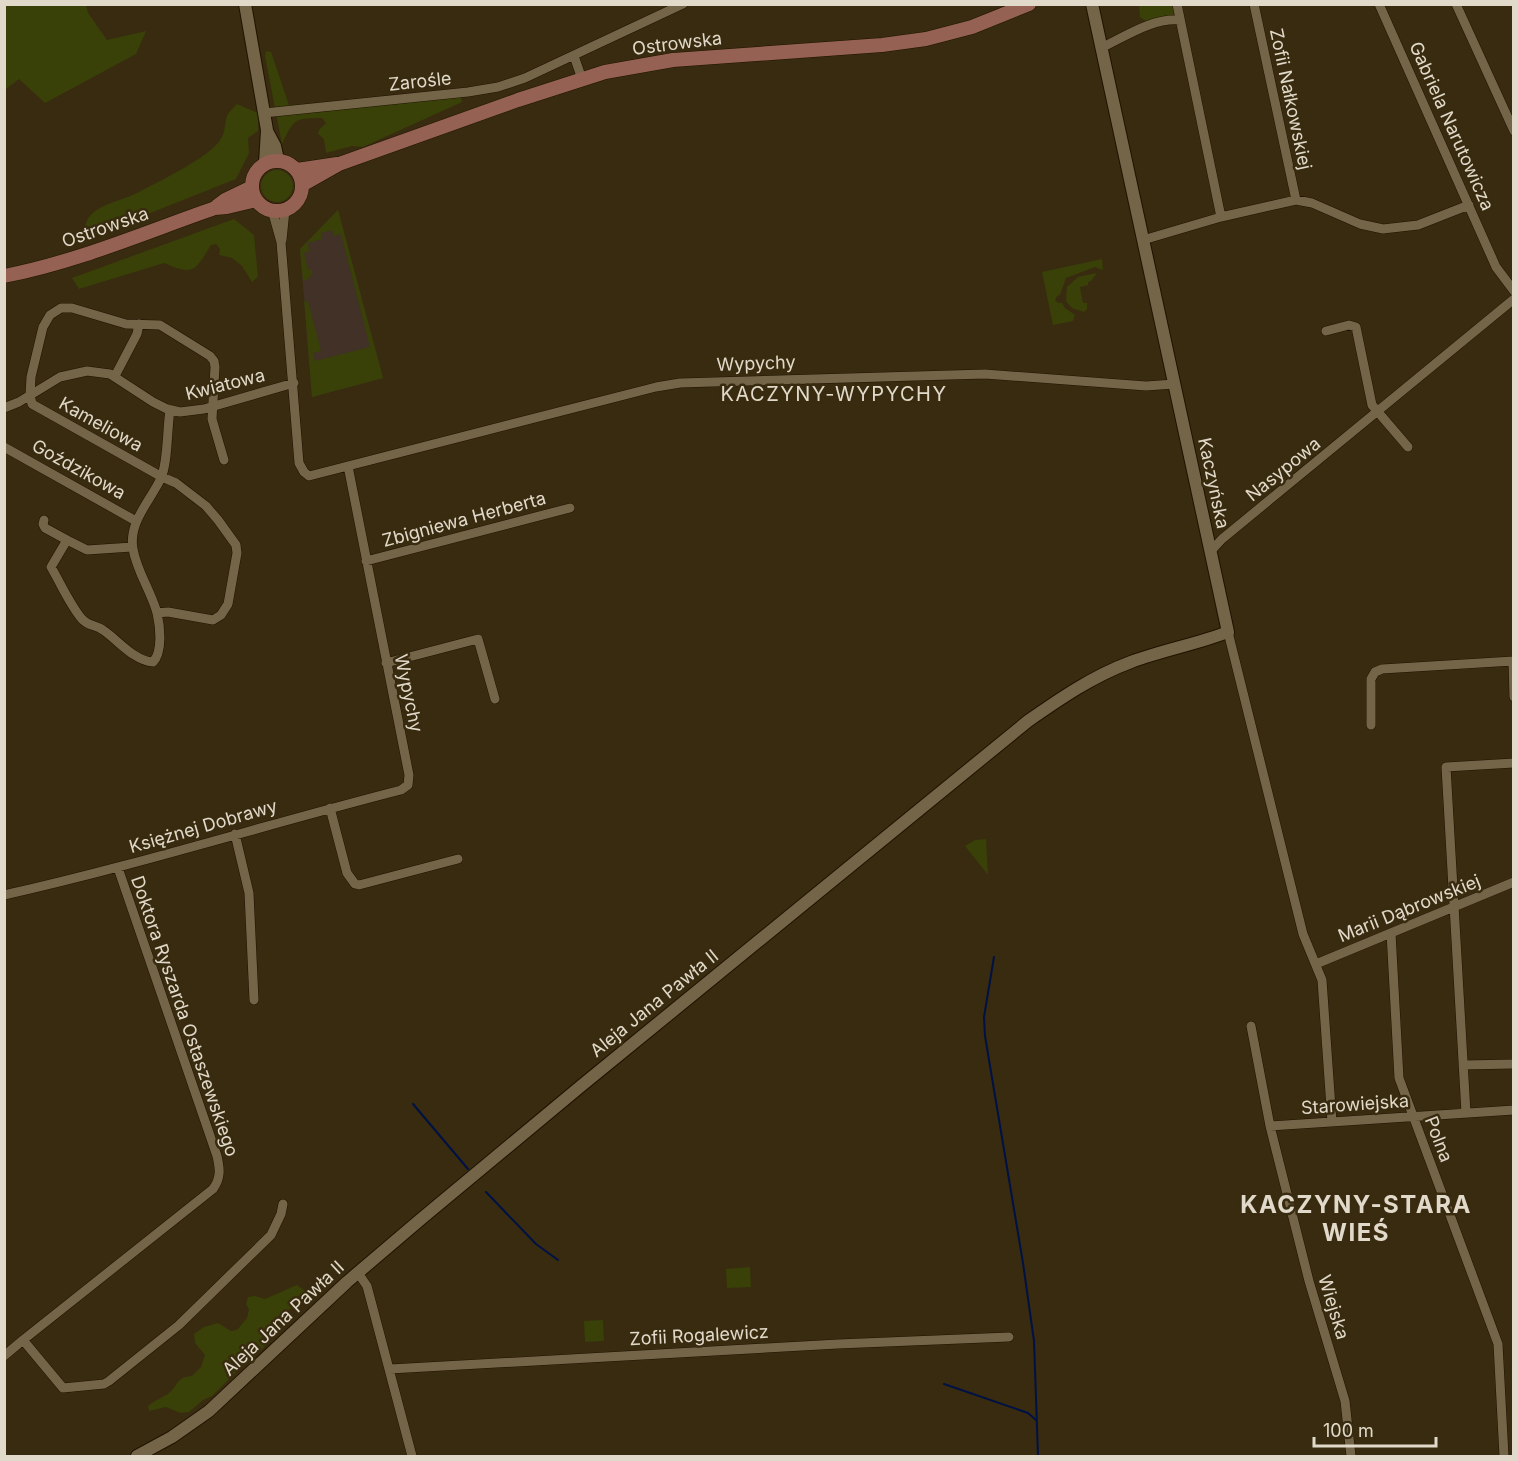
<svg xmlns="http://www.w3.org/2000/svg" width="1518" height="1461" viewBox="0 0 1518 1461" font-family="Inter,sans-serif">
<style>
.commercial{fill:#413126}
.green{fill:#394108}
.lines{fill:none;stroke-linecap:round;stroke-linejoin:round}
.stream{stroke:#001145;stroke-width:2}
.minor-casing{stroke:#1f1300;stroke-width:10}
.tertiary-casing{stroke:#1f1300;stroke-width:14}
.secondary-casing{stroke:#1f1300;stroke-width:15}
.minor{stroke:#746548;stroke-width:9}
.tertiary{stroke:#746548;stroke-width:12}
.secondary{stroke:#946152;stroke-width:14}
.labels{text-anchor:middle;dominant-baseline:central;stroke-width:5;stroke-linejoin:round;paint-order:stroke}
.street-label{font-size:18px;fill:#e1d9c9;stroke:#382b0f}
.neighbourhood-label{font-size:20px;letter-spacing:1.5px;fill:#e1d9c9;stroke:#382b0f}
.district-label{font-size:24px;font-weight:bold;letter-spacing:1.5px;fill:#e1d9c9;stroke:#382b0f}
</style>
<rect width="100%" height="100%" fill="#382b0f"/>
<path class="commercial" d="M338,210L383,378L312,397L300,249Z"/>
<path class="green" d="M5,4L86,5L88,13L107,40L146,31L136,54L45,103L19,79L5,90Z
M1178,4L1175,17C1159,15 1151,28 1140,17L1139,5Z
M266,51L271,52L289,105L460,94L462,102L363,147L352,146L326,153L324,139L318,134L319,130L326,123L322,118C294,118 294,119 282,144L265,56Z
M237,104L258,113V131L248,138L249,153L236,179L95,235L85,231C84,206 119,202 137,193C157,182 212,157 222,137C226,130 224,121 228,114C230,111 234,107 237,104Z
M261 186a16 16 0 1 1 32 0a16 16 0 1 1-32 0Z
M338,210L383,378L312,397L304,299L305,302L308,301L321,351L313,353L315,361L370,347L341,234L334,236L332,230L321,233L322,239L308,243L309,251L304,253L308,270L312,269V275L308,279L303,281L300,249Z
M234,219L254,235L258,277L252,282L242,266L232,258L219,255L220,249L216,244L211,245C195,271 194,276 164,263L79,289L72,278Z
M1102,259L1103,270L1095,267L1066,278L1060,295L1057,296L1055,300L1058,303H1062L1065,308L1075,315L1073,321L1053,325L1042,272Z
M1097,273L1091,281L1088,282V285L1080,287L1083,303H1087V309L1084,312L1072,308L1066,301L1067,287L1078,277Z
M986,839L988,875L965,846L975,840Z
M750,1267L751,1287L727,1288L726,1269Z
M297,1285L305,1291L306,1295L285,1313L270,1340L257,1355L245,1363L212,1396L203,1400L189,1412L180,1413L166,1407L149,1411L148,1406C155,1400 162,1398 169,1393C178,1386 176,1377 192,1376L201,1367L205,1355L195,1343L194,1334L204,1327L218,1323L231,1331L237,1330L247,1318L249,1309L246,1304L248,1297L255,1296L265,1299Z
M603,1320L604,1341L585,1342L584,1321Z"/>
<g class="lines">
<path class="stream" d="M994,957L984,1017L985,1036L1023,1263L1034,1341L1038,1456
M413,1104L468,1169
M486,1192L536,1244L558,1260
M944,1384L1028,1413L1036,1420"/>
<defs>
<path id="minor" d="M1177,4L1221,217
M1254,4L1296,200
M1379,4L1496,267L1514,291
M1456,4L1514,131
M1101,48C1126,36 1152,18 1180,20
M574,56L582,79
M264,113L468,92L498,87L525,78L683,4
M272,210L281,242L299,463L304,472L309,476L656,387L680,383L985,374L1146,386L1174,384
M282,240L285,210
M1143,240L1221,217L1296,200L1312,203L1360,224L1383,229L1418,225L1469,205
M1326,331L1349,325L1356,327L1372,405L1408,447
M115,376L137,334L139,324
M4,408L19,402L60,377L87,371L110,374L153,402L167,409L180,412L204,409L294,383
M4,447L136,521
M44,520L43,524L45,528L67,540
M132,547L87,550L67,540L51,567C61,584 70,605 82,619C88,626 96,625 103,630C118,640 134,661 153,662C163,652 160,626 157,613C151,591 137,572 133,549C128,522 151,500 161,478C168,462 167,429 170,410
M1210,552L1222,539L1514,299
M366,561L570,508
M157,613L168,612L213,620L221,615L228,604L237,553L236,545L218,520L206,506L176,483L162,477L32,404L30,395L31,377L43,327L50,315L61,308H72L126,324L160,325L210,356L214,361L215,367L212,419L224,460
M1228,632L1303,934L1322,980L1332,1122
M386,663L478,639L495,699
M1371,725V679L1375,672L1382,669L1513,661L1514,697
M330,808L347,873L355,884L359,885L458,859
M235,834L249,893L254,1000
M4,895C138,865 268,824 401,790L408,785L409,775L348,466
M1391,933L1399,1078L1498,1344L1504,1456
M1316,964L1514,882
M1251,1026L1270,1126L1309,1281L1345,1401L1351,1456
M1463,1065L1514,1064
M1466,1113L1446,767L1514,763
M1270,1126L1514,1110
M358,1273L367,1286L412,1456
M23,1340L213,1189C221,1178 220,1169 217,1156L118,868
M4,1356L23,1340L63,1388L104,1384L109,1381L179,1325L271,1235L281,1214L283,1204
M390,1369L838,1344L1009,1337"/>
<path id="tertiary" d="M245,4L267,130L265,163
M267,131L275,146L278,160
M137,1456L172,1437L209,1411L347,1282L421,1219L581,1086L1028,721C1061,698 1093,676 1131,662C1163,650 1197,644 1228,632L1092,4"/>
<path id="secondary" d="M252 186a25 25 0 1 1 50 0a25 25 0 1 1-50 0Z
M297,170L337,164
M302,185L339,164L518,100L605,72L673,60L882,45L926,39L972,27L1029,4
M217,206L225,200L252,187
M4,276C77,262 146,232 215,208L227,207L256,200"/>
</defs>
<use href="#minor" class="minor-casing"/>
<use href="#tertiary" class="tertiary-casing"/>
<use href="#secondary" class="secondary-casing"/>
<use href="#minor" class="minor"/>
<use href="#tertiary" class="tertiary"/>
<use href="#secondary" class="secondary"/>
</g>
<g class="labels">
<g class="street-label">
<text transform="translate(677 43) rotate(-7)">Ostrowska</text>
<text transform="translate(420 81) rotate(-6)">Zarośle</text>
<text transform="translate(1291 99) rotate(78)">Zofii Nałkowskiej</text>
<text transform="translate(1452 126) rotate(66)">Gabriela Narutowicza</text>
<text transform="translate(105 227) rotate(-19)">Ostrowska</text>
<text transform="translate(756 363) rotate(-2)">Wypychy</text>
<text transform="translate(225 384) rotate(-14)">Kwiatowa</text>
<text transform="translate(101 424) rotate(29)">Kameliowa</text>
<text transform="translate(79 469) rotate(29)">Goździkowa</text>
<text transform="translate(1283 469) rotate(-39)">Nasypowa</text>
<text transform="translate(1214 483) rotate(78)">Kaczyńska</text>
<text transform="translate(464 519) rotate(-15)">Zbigniewa Herberta</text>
<text transform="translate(409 693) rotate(78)">Wypychy</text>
<text transform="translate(203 826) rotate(-16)">Księżnej Dobrawy</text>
<text transform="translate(1409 908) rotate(-22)">Marii Dąbrowskiej</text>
<text transform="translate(654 1003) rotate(-39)">Aleja Jana Pawła II</text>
<text transform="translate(185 1016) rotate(71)">Doktora Ryszarda Ostaszewskiego</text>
<text transform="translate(1355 1104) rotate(-4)">Starowiejska</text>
<text transform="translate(1439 1139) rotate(69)">Polna</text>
<text transform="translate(1334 1307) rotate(73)">Wiejska</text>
<text transform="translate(283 1318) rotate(-43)">Aleja Jana Pawła II</text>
<text transform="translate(699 1335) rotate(-3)">Zofii Rogalewicz</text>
</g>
<g class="neighbourhood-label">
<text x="834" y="394">KACZYNY-WYPYCHY</text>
</g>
<g class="district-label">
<text x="1356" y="1204">KACZYNY-STARA<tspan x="1356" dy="28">WIEŚ</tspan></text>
</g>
</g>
<rect width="1518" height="1461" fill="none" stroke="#e1d9c9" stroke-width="12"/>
<path d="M1314 1437v9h122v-9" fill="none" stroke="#e1d9c9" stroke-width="3"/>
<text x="1323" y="1437" font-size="18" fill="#e1d9c9" stroke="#382b0f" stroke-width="4.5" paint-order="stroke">100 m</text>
</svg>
